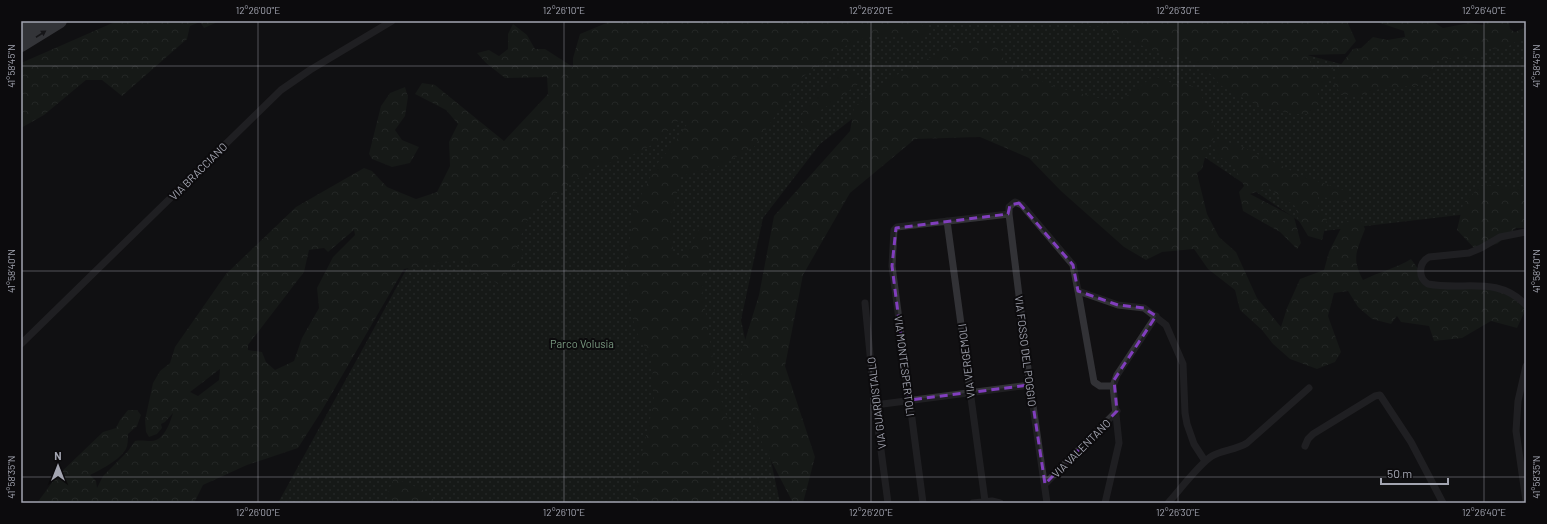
<svg xmlns="http://www.w3.org/2000/svg" width="1547" height="524" viewBox="0 0 1547 524" font-family="Barlow,sans-serif">
<style>
.grass{fill:url(#grass-dots)}
.forest{fill:url(#forest-crowns);fill-rule:evenodd}
.lines{fill:none;stroke-linecap:round;stroke-linejoin:round}
.street{stroke:#323236;stroke-width:7}
.highway{stroke:#5e5f67;stroke-width:14}
.oneway{fill:#1c1c1f}
.marked{fill:none;stroke:#813ebd;stroke-width:3;stroke-dasharray:8 5;stroke-linejoin:round}
.ticks{fill:none;stroke:#a3a5b1;stroke-width:1;stroke-opacity:0.45}
.labels{text-anchor:middle;dominant-baseline:central;stroke-width:4;stroke-linejoin:round;paint-order:stroke}
.street-label{font-size:11px;fill:#a3a5b1;stroke:#0c0b0d}
.park-label{font-size:11px;fill:#7b9b82;stroke:#0c0b0d}
.neatline{fill:none;stroke:#a3a5b1;stroke-width:1.5}
.ticks-label{font-size:10px;text-anchor:middle;fill:#a3a5b1}
</style>
<defs>
<pattern id="grass-dots" width="8" height="8" patternUnits="userSpaceOnUse"><rect width="8" height="8" fill="#1d241e"/><path d="M2 2h.1M6 6h.1" fill="none" stroke="#3b413c" stroke-width="1.8" stroke-linecap="round"/></pattern>
<pattern id="forest-crowns" width="20" height="18" patternUnits="userSpaceOnUse"><rect width="20" height="18" fill="#1d241e"/><path d="M2 6a3 3 0 1 1 6 0M12 15a3 3 0 1 1 6 0" fill="none" stroke="#3b413c"/></pattern>
</defs>
<rect width="100%" height="100%" fill="#111012"/>
<path class="grass" d="M742,21H1181L1352,67L1526,33V205L1502,210L1315,232L1194,150L888,91L820,144L763,218L741,320L780,503H278L406,270L690,77Z"/>
<path class="forest" d="M117,21H220L204,28L200,22L190,26L187,39L122,96L102,80H86L44,115L21,128V63Z
M611,21H921L922,25L930,31L915,42L900,36H890L867,37L847,45L801,78L754,147L716,168L681,176L670,220L673,251L680,257L693,241L702,223L708,233L709,263L702,289L716,380L733,439L711,451V503H637L635,498L640,461L654,402L652,360L635,329L625,274L634,209L657,164L675,142L687,124L680,119L654,144L622,160L596,166L532,210L517,245L525,253L498,284L459,259L404,269L321,412L298,448L247,465L203,485L194,503H37L56,477L103,432L116,428L120,420L128,410H137L141,415L137,426L128,434C128,439 128,445 126,449C120,460 100,470 90,475L96,481L97,488L103,476L128,451L135,441C141,440 145,441 151,441C164,441 170,423 173,413L165,422L161,424L162,428L157,434L149,437L146,432L145,420L153,383L160,371L170,363L175,347L226,274L296,207L364,168L372,171L387,187L416,199L437,192L450,166L449,142L458,124L446,110L415,94L422,83L435,85L504,141L548,94L547,77L505,78L486,63L477,53L489,50L499,56L508,49V34L513,24L527,35L535,49H545L573,67V58L580,34ZM354,230L355,235L333,257L317,288L319,308L302,338L294,361L275,370L266,362L262,352L248,350V345L304,272L309,250L324,248L328,252ZM220,369L219,380L198,396L190,392Z
M1069,21H1347L1356,41L1345,54L1308,55L1312,68L1327,64L1333,68L1330,79L1317,88L1320,106L1311,114H1293L1257,105L1231,92L1220,85L1212,75L1202,69L1187,56L1170,58L1097,26L1079,27Z
M1374,21H1432L1443,28L1469,23L1484,25L1485,21H1509L1510,29L1515,32L1526,27V35L1506,48L1488,49L1476,58L1458,57L1437,61L1432,72L1419,86L1386,87L1358,96L1341,94L1333,83L1339,67L1353,49L1361,48L1373,37L1387,40L1405,37L1404,31Z
M1000,43L1004,62L1052,86L1098,98L1121,100L1154,76L1172,83L1196,87L1210,111L1216,134L1207,150L1202,169L1197,173L1207,214L1219,237L1236,252L1257,298L1281,327L1287,308L1300,279L1324,270L1329,252L1344,222L1360,217L1365,229C1357,251 1351,258 1363,280C1379,272 1396,268 1411,259L1427,281L1497,289L1526,303V309L1517,328L1491,321L1462,338L1434,341L1429,326L1401,322L1397,316L1391,324L1372,319L1358,307L1348,291L1334,293L1328,316L1341,352L1335,362L1317,369L1290,359L1273,344L1262,330L1240,310L1235,290L1208,269L1194,249L1162,252L1146,260L1124,247L1061,191L1029,158L980,137L915,139L850,193L803,275L785,366L815,457L803,503H793L762,443L738,363L759,295L774,216L850,131L854,107L895,76L954,45Z
M842,71L854,73L860,83L821,110L816,129L807,136L801,118L805,105Z
M405,87L408,97L405,116L395,130L402,140L419,147L410,163L392,167L372,159L369,154L381,106L390,93Z
M1221,140L1243,147L1300,175L1349,192L1346,202L1318,196L1319,211L1327,220L1322,240L1308,236L1299,221L1295,206L1268,188L1250,194L1294,217L1301,243L1297,249L1280,232L1243,211L1239,192L1244,186L1235,168L1216,154L1213,143Z
M1481,185L1511,187L1526,186V228H1516L1497,244L1474,248L1457,230L1463,204Z
M394,478L421,489L437,503H393L388,492Z"/>
<g class="lines">
<path class="street" d="M947,221L985,501
M1526,232L1500,237L1481,248L1469,253L1429,257C1418,263 1418,278 1428,284C1464,291 1497,275 1526,305
M1078,291L1094,382L1100,386H1113L1119,443L1105,503
M865,303L875,405L888,503
M21,344L281,90L310,70L392,21
M1526,366L1518,401L1516,431L1526,501
M1113,386L1117,375L1156,316
M875,405L1030,385
M1305,446L1308,439L1313,434L1375,396L1380,395L1382,398L1411,442L1443,503
M1045,484L1117,411
M923,503L892,266L894,230L897,227L1009,214
M973,503L992,501L1000,503
M1047,503L1030,385L1009,214V207L1015,202L1022,205L1073,265L1078,291L1118,305L1144,308L1166,325L1183,364L1185,413L1187,424L1194,444L1205,461
M1168,503C1179,491 1199,464 1212,456C1222,450 1236,450 1247,443L1309,388"/>
<path class="highway" d="M21,30L41,21
M21,45L60,21"/>
</g>
<defs><path id="oneway-solid" d="M-6-.8H1V-3.2L6.5 0L1 3.2V.8H-6Z"/></defs>
<use class="oneway" href="#oneway-solid" transform="translate(41 34) rotate(-33)"/>
<path d="M0 0H1547V524H0ZM1019,203L1073,265L1078,291L1118,305L1144,308L1156,316L1114,380L1117,411L1045,484L1030,385L909,400L892,266L896,228L1008,214L1010,205Z" fill="#111012" fill-opacity=".55" fill-rule="evenodd"/>
<path class="marked" d="M1019,203L1073,265L1078,291L1118,305L1144,308L1156,316L1114,380L1117,411L1045,484L1030,385L909,400L892,266L896,228L1008,214L1010,205Z"/>
<path class="ticks" d="M258,21V503M564,21V503M871,21V503M1178,21V503M1484,21V503M21,66H1526M21,271H1526M21,477H1526"/>
<g class="labels">
<g class="street-label">
<text transform="translate(198 171) rotate(-45)">VIA BRACCIANO</text>
<text transform="translate(1026 351) rotate(83)">VIA FOSSO DEL POGGIO</text>
<text transform="translate(966 361) rotate(-97)">VIA VERGEMOLI</text>
<text transform="translate(905 366) rotate(83)">VIA MONTESPERTOLI</text>
<text transform="translate(876 403) rotate(-97)">VIA GUARDISTALLO</text>
<text transform="translate(1081 448) rotate(-45)">VIA VALENTANO</text>
</g>
<g class="park-label">
<text x="582" y="343">Parco Volusia</text>
</g>
</g>
<rect width="1547" height="524" fill="none" stroke="#0c0b0d" stroke-width="44"/>
<g transform="translate(58 466)" stroke="#0c0b0d" stroke-width="3" paint-order="stroke">
<path d="M0-3L7 15L0 10L-7 15Z" fill="#a3a5b1"/>
<text y="-6" font-size="11" font-weight="bold" text-anchor="middle" fill="#a3a5b1">N</text>
</g>
<path d="M1381 478v6h67v-6" fill="none" stroke="#a3a5b1" stroke-width="2"/>
<text x="1387" y="478" font-size="12" fill="#a3a5b1" stroke="#0c0b0d" stroke-width="3" paint-order="stroke">50 m</text>
<rect x="22" y="22" width="1503" height="480" class="neatline"/>
<g class="ticks-label">
<text x="258" y="14">12°26'00"E</text>
<text x="564" y="14">12°26'10"E</text>
<text x="871" y="14">12°26'20"E</text>
<text x="1178" y="14">12°26'30"E</text>
<text x="1484" y="14">12°26'40"E</text>
<text transform="translate(11 66) rotate(-90)" y="4">41°58'45"N</text>
<text transform="translate(1536 66) rotate(-90)" y="4">41°58'45"N</text>
<text transform="translate(11 271) rotate(-90)" y="4">41°58'40"N</text>
<text transform="translate(1536 271) rotate(-90)" y="4">41°58'40"N</text>
<text transform="translate(11 477) rotate(-90)" y="4">41°58'35"N</text>
<text transform="translate(1536 477) rotate(-90)" y="4">41°58'35"N</text>
<text x="258" y="516">12°26'00"E</text>
<text x="564" y="516">12°26'10"E</text>
<text x="871" y="516">12°26'20"E</text>
<text x="1178" y="516">12°26'30"E</text>
<text x="1484" y="516">12°26'40"E</text>
</g>
</svg>
